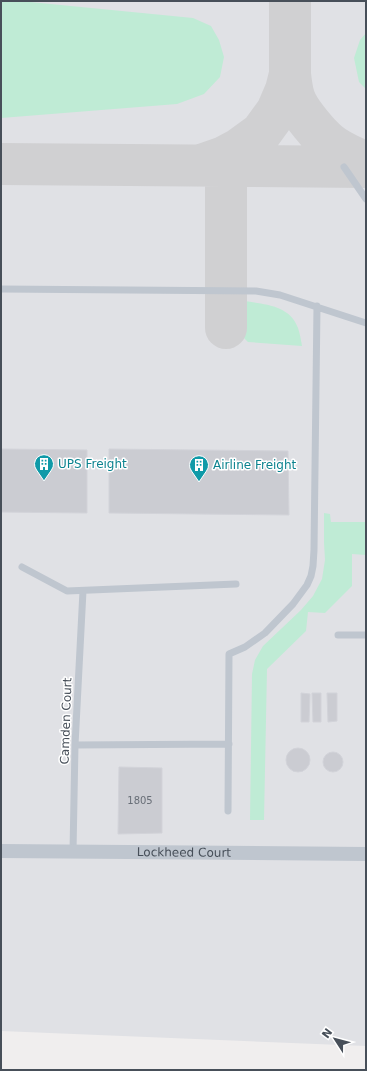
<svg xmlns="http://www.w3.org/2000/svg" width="367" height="1071" viewBox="0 0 367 1071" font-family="'DejaVu Sans',sans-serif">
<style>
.airport{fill:#e0e1e5}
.green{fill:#bfebd5}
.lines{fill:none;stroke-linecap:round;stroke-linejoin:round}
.taxiway{stroke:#d0d0d2;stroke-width:42}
.building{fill:#cbccd2;stroke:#d2d3d9}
.service{stroke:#bfc6cf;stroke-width:7}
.minor{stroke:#bfc6cf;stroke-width:14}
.labels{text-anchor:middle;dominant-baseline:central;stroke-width:3;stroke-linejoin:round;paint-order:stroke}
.number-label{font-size:10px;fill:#686e77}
.culture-label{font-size:12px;fill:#0d838f;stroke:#fff;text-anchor:start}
.street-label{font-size:12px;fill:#474f59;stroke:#fff}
</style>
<rect width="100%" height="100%" fill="#f0eeee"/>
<path class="airport" d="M1,1H366V1046L1,1031Z"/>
<path class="green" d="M1,1H20L193,18L211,26L219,40L224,57L220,77L204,94L177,104L1,118Z
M366,33V89L359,82L354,58L360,40Z
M244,301C264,304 290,305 298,328C300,334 301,340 302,346L248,342L242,336V334H243Z
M324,513L330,514L331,522H366V555L352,554V586L325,613L308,612L306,631L267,669L264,820H250L252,674L255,660L263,646L301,610L313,596L322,579L325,560L324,543Z"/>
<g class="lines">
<path class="taxiway" d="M290,74C291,83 292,95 297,104C302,114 319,135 328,142C338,151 354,157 366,163
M1,164L366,167
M204,164L224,157L239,149L261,133L277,111L286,90L290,74V1
M226,328V166"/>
</g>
<path class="building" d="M1,449L87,450V513L1,512Z
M109,449L288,451L289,515L109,513Z
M301,693L310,694L309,722H301Z
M312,693H321V722H313Z
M327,693H337V721L328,722Z
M286 760a12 12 0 1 1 24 0a12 12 0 1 1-24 0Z
M323 762a10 10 0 1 1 20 0a10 10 0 1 1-20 0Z
M119,767L162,768V833L118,834Z"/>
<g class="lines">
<path class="service" d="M344,167L366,199
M1,289L256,291L280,295L366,323
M22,567L67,591L236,584
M338,635H366
M75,745L229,744
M228,811L229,654L245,647L265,633L293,604L307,585L311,576L313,566L314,550L317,306
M73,852L75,745L83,591"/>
<path class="minor" id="s1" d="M1,851L366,854"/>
</g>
<defs>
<symbol id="building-pin" viewBox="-11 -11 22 30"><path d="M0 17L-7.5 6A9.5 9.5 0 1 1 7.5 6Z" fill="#0f9aa8" stroke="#fff"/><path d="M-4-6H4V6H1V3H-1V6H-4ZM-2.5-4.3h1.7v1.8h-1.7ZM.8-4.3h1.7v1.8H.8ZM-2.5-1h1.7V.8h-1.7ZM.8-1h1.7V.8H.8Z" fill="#fff"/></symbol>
</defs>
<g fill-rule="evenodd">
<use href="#building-pin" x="33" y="453" width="22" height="30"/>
<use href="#building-pin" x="188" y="454" width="22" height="30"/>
</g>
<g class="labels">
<g class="number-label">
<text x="140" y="800">1805</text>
</g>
<g class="culture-label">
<text x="58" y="464">UPS Freight</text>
<text x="213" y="465">Airline Freight</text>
</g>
<g class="street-label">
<text transform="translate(66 721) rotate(-88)">Camden Court</text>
<text stroke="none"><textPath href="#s1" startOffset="183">Lockheed Court</textPath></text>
</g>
</g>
<rect width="367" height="1071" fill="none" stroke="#474f59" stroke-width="4"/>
<g transform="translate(335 1039) rotate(306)" stroke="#ffffff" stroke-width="3" paint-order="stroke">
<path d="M0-3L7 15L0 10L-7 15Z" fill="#474f59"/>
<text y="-6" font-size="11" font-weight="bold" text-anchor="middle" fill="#474f59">N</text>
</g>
</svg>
